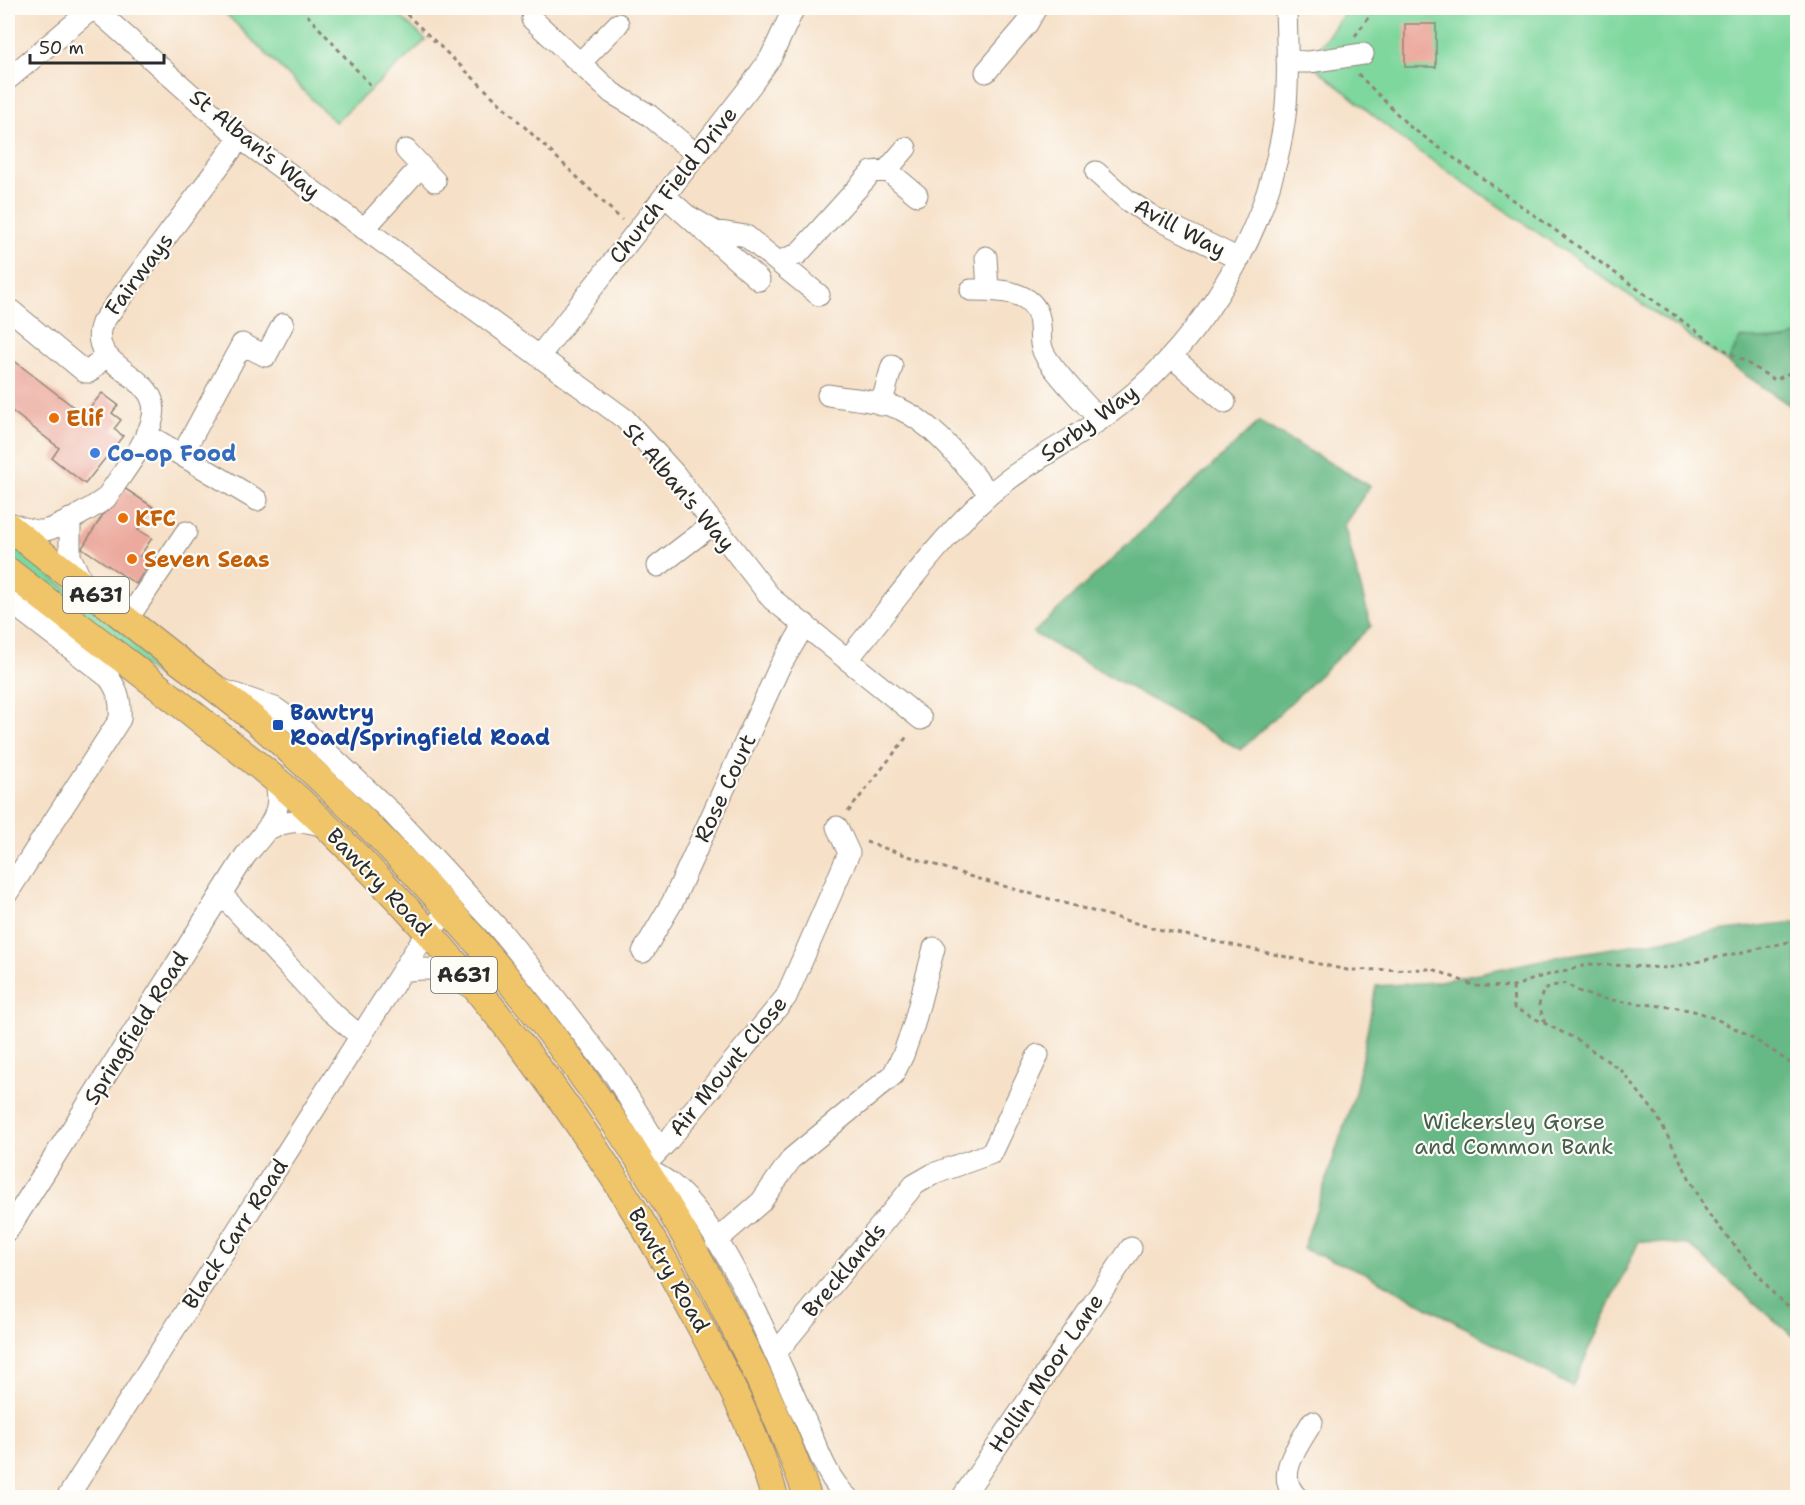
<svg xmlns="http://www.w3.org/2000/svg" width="1805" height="1505" viewBox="0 0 1805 1505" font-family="'Shantell Sans',sans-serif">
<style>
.green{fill:#7ed79d;stroke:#548164;stroke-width:1.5}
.forest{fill:#66b884;stroke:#487258;stroke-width:1.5}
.building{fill:#eca99d}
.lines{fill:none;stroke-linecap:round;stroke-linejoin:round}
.minor-casing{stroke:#908679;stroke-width:23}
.major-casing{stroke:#908679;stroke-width:29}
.path{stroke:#908679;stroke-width:3;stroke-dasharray:4.5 4.5;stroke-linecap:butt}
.minor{stroke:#fff;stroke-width:21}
.major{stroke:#f0c469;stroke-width:27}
.food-dot{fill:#e8710a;stroke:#fdfcf7;stroke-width:2}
.shop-dot{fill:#3f7fe0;stroke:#fdfcf7;stroke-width:2}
.transit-dot{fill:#1a4fb4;stroke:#fdfcf7;stroke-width:2}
.labels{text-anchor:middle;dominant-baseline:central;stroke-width:4.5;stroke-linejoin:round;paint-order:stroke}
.shield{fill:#fdfcf7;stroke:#6a6a68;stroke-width:1.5}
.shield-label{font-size:21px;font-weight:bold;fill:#2b2b2b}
.street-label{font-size:22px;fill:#2b2b2b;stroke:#fdfcf7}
.food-label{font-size:22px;font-weight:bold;fill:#c56008;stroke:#fdfcf7;text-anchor:start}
.shop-label{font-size:22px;font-weight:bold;fill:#366cbe;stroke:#fdfcf7;text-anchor:start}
.transit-label{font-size:22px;font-weight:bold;fill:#164399;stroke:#fdfcf7;text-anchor:start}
.park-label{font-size:22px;fill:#445f4d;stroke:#fdfcf7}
</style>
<rect width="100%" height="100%" fill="#fdfcf7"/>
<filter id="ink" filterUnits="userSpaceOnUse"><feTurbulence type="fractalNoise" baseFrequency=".0167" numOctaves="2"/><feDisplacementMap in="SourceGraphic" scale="12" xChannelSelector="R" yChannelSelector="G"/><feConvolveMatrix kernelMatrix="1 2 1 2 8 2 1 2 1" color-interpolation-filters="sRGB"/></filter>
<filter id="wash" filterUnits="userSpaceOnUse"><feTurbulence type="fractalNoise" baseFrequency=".008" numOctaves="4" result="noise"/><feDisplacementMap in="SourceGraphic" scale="24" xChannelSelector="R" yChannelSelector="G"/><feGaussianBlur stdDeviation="1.35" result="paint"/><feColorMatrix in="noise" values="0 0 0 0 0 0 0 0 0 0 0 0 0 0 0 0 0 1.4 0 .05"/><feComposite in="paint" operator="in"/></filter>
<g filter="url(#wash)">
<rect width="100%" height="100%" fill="#f6e0c7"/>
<path class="green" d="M220,8H391L426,40L335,122Z
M1348,8H1797V410L1408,144L1309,62Z
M8,543L179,674L170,686L8,561Z"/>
<path class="forest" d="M1797,334V410L1728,363L1740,338L1785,340Z
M1259,422L1370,486L1344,525L1371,626L1241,750L1033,633Z
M1797,922V1340L1689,1245L1639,1241L1572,1387L1366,1273L1303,1249L1355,1093L1376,986L1435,982L1556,957L1725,930Z"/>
<g id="blocks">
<path class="building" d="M1405,24H1436V67H1405Z
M8,356L84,415L102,393L118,405L112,413L121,420L114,429L123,436L85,484L52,458L59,448L8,408Z
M121,486L153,507L138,530L152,538L140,556L150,562L136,584L82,548Z"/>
</g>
</g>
<g filter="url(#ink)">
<use href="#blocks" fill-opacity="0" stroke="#908679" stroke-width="1.5"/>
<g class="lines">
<defs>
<path id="minor" d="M94,8L240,138L625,419L674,473L772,599L921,719
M532,19L612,93L649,115L697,155
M1287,61L1309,62L1363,54
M580,63L618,24
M986,72L1027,24L1036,8
M8,79L93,8
M406,150L435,181
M887,170L906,148
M1096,172L1127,200L1153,217L1239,259
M665,196L759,280
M688,216L714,231L746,236L778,262L798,254L872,172L887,170L917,195
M364,229L421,166
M986,257L988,290
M778,262L819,295
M971,290C999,290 1038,289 1040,325C1041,337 1039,346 1046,357C1060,379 1082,400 1100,420
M8,308L85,372H89L105,356
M540,355L752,84L771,57L794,8
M1172,357L1225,402
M828,395C850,399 879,400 900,409C937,426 964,465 990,494
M881,405L892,366
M146,434L257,500
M182,455L242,344L266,356L283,324
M70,519V556L83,584
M9,523C19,526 31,532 42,531C57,529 94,507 106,498C120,476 148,442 153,417C162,372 84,370 102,323L240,138
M658,566L713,524
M8,600L109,678C119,692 121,702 120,719L8,892
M127,620L186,532
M847,660C893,605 935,543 989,495C1029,460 1079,438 1120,405C1207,335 1270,227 1285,116C1289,80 1287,44 1286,8
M223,690L275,708L297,724L392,813L500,930L548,989L615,1076L660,1149
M837,827L849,853L786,997L667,1142L643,1167C652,1172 662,1177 671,1184C725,1228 774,1352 804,1418C816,1444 826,1478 848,1498
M268,829C290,820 304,819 326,827
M221,894L328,1009L361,1037
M643,952L673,901L779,668L805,624
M402,971C434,966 442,969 469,986
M8,1230L245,856C266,831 287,812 274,778
M716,1241L761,1202L792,1158L893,1075L903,1055L914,1024L934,948
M775,1354L914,1185L933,1174L992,1153L1038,1055
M67,1498L420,943L449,909
M962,1498L1131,1248
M1298,1498C1272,1476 1300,1444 1312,1422"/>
<path id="major" d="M8,526C64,571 122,616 179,661C210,684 241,707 270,733C458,899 618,1096 731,1321C760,1378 787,1436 808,1498
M8,571C76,624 145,675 212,729C241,752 271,774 298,799C452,943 583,1111 684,1296C719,1360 755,1428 775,1498"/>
</defs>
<use href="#minor" class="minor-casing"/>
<use href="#major" class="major-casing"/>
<path class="path" d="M301,8L373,88
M400,8L622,220
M1355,36L1375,8
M1358,74L1409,126L1712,342L1775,380L1798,369
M848,812L909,734
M866,842L975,878L1153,928L1347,970L1433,969L1475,986L1513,987L1536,978L1591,964L1668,968L1798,940
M1513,987L1514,1008L1576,1039L1622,1071L1656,1114L1707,1212L1774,1294L1798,1314
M1545,1023L1539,1005L1543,991L1552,986L1567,983C1589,1006 1664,1002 1697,1012C1728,1021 1772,1049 1798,1069"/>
<use href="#minor" class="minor"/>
<use href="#major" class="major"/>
</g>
</g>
<g class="food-dot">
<circle cx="54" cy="418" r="6"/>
<circle cx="123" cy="518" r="6"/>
<circle cx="132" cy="559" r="6"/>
</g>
<circle class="shop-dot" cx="95" cy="453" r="6"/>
<rect class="transit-dot" x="272" y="719" width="12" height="12" rx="3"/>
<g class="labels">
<g class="shield">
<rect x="63" y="577" width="66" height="36" rx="4.5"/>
<rect x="431" y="957" width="66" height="36" rx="4.5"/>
</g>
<g class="shield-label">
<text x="96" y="595">A631</text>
<text x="464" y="975">A631</text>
</g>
<g class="street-label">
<text transform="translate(255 144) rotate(39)">St Alban's Way</text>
<text transform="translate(673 185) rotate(-52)">Church Field Drive</text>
<text transform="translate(1180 228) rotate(28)">Avill Way</text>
<text transform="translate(139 274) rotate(-53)">Fairways</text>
<text transform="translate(1089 423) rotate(-36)">Sorby Way</text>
<text transform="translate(679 487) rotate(50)">St Alban's Way</text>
<text transform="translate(725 788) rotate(-65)">Rose Court</text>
<text transform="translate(379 882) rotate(46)">Bawtry Road</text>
<text transform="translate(136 1028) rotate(-58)">Springfield Road</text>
<text transform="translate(728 1066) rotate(-51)">Air Mount Close</text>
<text transform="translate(235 1234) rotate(-57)">Black Carr Road</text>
<text transform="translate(669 1270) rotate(60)">Bawtry Road</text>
<text transform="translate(844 1270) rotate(-50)">Brecklands</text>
<text transform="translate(1046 1373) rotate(-56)">Hollin Moor Lane</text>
</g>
<g class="food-label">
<text x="66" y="418">Elif</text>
<text x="135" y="518">KFC</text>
<text x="144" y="559">Seven Seas</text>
</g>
<g class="shop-label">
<text x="107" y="453">Co-op Food</text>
</g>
<g class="transit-label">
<text x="290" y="712">Bawtry<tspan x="290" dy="25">Road/Springfield Road</tspan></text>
</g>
<g class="park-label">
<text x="1514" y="1121">Wickersley Gorse<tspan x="1514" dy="25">and Common Bank</tspan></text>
</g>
</g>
<rect width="1805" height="1505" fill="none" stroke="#fdfcf7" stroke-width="30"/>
<path d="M30 54v9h134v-9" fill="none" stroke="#2b2b2b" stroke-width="3"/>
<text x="39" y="54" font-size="18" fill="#2b2b2b" stroke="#fdfcf7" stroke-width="4.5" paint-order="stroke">50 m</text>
</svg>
